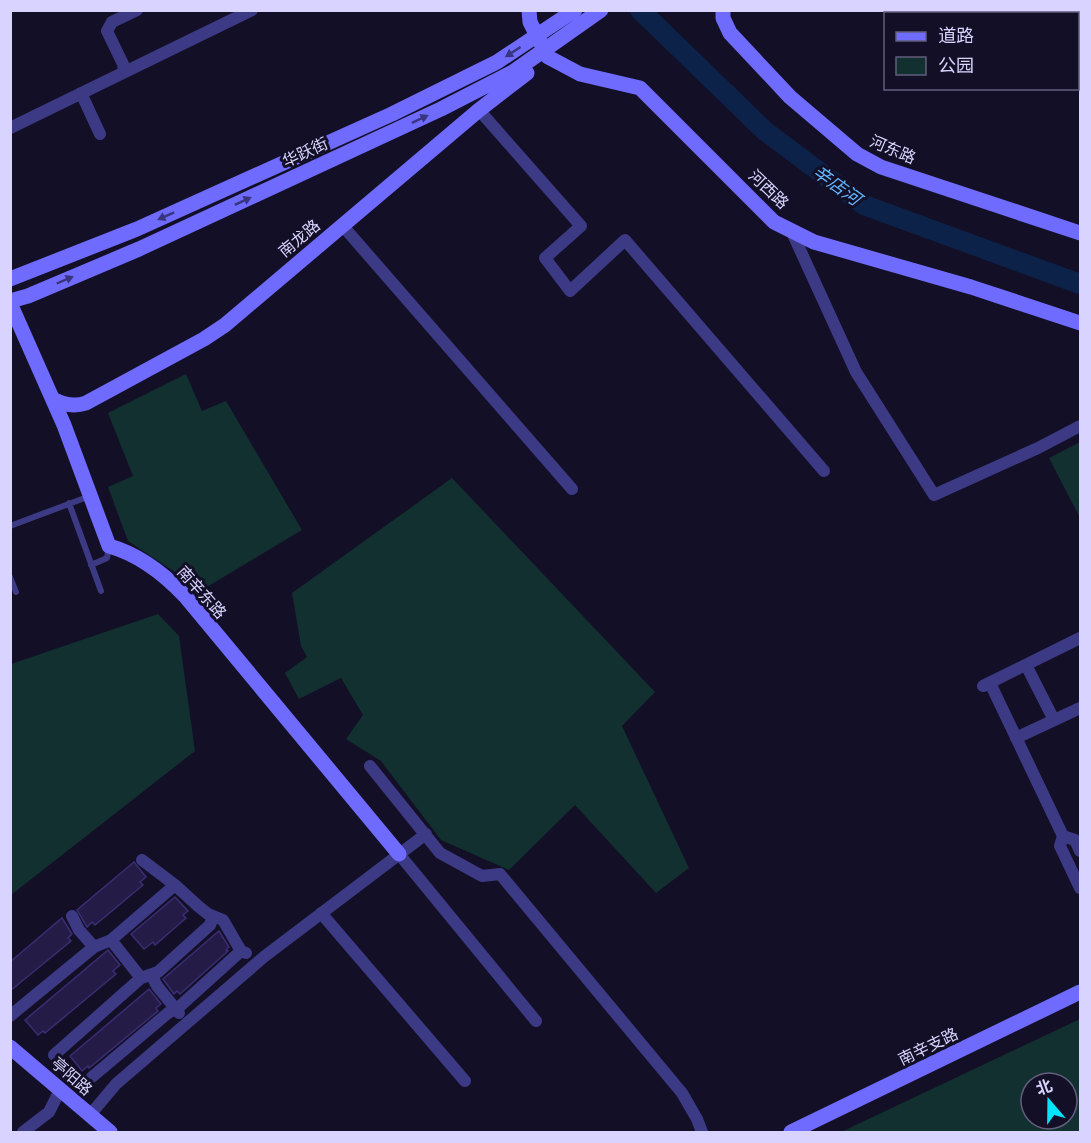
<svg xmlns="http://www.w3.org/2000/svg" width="1091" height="1143" viewBox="0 0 1091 1143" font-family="'PT Sans Narrow','Noto Sans SC',sans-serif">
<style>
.green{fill:#12302f;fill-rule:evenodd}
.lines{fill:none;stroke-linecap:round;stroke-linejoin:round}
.river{stroke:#0c2248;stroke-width:20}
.building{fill:#241b47;stroke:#3b2d73;stroke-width:1.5}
.lane{stroke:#3d3a85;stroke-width:6}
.street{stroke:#3d3a85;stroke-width:12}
.secondary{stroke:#6f6bff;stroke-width:15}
.oneway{fill:#38347d}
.labels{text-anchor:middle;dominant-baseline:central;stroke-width:6;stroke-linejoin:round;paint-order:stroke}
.street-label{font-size:16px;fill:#d9d4ff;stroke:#130f26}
.water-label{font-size:18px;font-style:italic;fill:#62b6ff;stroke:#130f26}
</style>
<rect width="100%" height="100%" fill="#130f26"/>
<path class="green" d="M186,374L202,411L226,401L302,530L202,590L128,541L108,487L133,476L108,413Z
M1080,442V518L1049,458Z
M452,478L655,692L622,726L689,868L656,893L575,805L509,870L441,840L381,761L346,739L363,715L341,678L299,699L285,673L307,657L301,646L292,593Z
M158,614L179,636L195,751L11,895V664Z
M1080,1019V1132H841ZM1031,1083H1067V1119H1031Z"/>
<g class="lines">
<path class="river" d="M640,10L765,131L864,205L1080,284"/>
</g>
<path class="building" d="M134,862L146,877L140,882L143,885L95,925L92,922L87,927L77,910Z
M175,897L188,911L183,915L186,918L155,945L153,942L144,949L131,934Z
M62,918L72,934L68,938L71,941L10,991V962Z
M219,931L229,947L226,950L228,951L180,994L177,991L174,994L163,979Z
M108,950L120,965L113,971L116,974L45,1033L43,1031L38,1035L25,1020Z
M149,989L161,1004L156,1008L158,1011L89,1068L88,1066L82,1071L70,1056Z"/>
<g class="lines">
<path class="lane" d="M69,503L101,591
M10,526L90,496
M91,565L107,558L109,546
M10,577L16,592"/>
<path class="street" d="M124,72L123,64L107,31L112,22L137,10
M81,93L100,134
M479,110L581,226L545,258L570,291L625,240L824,471
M10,128L252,10
M342,225L572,489
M791,230L856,372L934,495L1038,448L1080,426
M1026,665L1054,720
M990,683L1063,836L1060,846L1080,888
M983,686L1080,638
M1016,738L1080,708
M370,766L440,853L482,876L500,874L682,1093L697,1119L702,1132
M1063,836L1075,840L1080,851
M399,854L536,1021
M142,860L175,885L198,906L208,914L223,920L241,951L246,953
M321,913L465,1081
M72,916L79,930L94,947
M111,940L141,978
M152,976L157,986L179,1013
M10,1016L94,947L111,940L175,885
M54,1055L141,978L158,972L210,925L213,916
M92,1077L168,1013L179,1007L241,951
M90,1115L116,1084L265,956L426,834
M23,1132L49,1112L60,1090"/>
<path class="secondary" d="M529,10L530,22L548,57L580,74L640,88L774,222L814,242L971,287L1080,323
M723,10V18L730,33L790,97L857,154L881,167L1080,233
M10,279L137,229L392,114L497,62L575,10
M10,301L28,296L139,249L441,109L513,72L601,10
M10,303L64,425L109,546C138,554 165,575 185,596L399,854
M53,399C64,405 74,407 86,403L204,339L225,325L479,110L527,73
M10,1047L110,1132
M791,1132L1080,992"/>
</g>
<defs><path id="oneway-solid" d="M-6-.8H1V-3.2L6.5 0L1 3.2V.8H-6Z" transform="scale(1.5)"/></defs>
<g class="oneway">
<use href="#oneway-solid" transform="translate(513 52) rotate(147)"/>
<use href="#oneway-solid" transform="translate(420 119) rotate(-25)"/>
<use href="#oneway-solid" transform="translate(243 201) rotate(-25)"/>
<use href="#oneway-solid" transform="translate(166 216) rotate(156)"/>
<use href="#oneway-solid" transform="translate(65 280) rotate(-23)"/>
</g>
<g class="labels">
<g class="street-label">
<text transform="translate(893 149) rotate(23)">河东路</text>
<text transform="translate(305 152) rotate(-25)">华跃街</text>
<text transform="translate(769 189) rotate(44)">河西路</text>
<text transform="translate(299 238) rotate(-40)">南龙路</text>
<text transform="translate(202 592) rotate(48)">南辛东路</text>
<text transform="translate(928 1046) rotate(-26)">南辛支路</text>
<text transform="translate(72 1076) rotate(41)">亭阳路</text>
</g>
<g class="water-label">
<text transform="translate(837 185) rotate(36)">辛店河</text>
</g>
</g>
<rect width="1091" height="1143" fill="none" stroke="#d9d4ff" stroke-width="24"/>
<rect x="884" y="12" width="195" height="78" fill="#130f26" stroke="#625e7d" stroke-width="1.5"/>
<rect x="896" y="32" width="30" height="9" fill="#6f6bff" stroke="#625e7d" stroke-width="1.5"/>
<text x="938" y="42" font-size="18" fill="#d9d4ff">道路</text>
<rect x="896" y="57" width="30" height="18" fill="#12302f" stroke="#625e7d" stroke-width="1.5"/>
<text x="938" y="72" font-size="18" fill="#d9d4ff">公园</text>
<g transform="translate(1049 1101) rotate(340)"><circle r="28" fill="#130f26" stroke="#625e7d" stroke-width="1.5"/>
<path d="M0-4.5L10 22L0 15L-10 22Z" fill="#00e5ff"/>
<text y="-9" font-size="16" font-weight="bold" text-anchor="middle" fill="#d9d4ff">北</text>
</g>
</svg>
